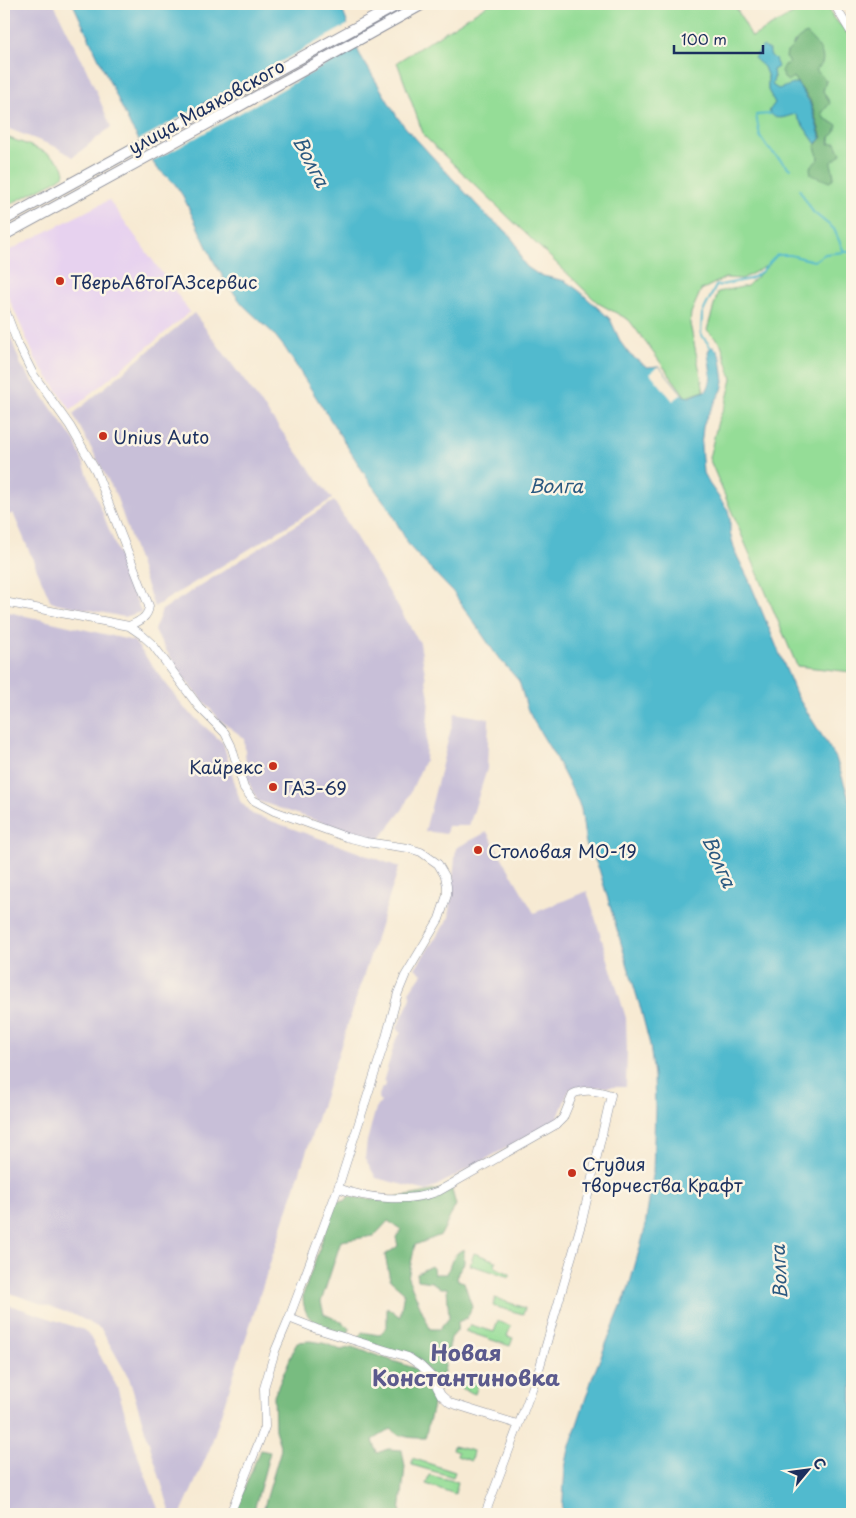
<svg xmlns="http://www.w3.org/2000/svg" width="856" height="1518" viewBox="0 0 856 1518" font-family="'Playpen Sans',sans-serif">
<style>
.built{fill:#e7d2ef}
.industrial{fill:#c8bfd8}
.green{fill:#95dd97;stroke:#58867a;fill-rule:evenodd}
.forest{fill:#78bc80;stroke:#4a766f}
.water{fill:#51bace;stroke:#367496}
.pier{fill:#f7ead3}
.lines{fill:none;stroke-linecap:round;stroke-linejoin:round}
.stream{stroke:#51bace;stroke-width:2}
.minor-casing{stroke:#898c98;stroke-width:9}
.major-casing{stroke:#898c98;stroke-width:12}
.minor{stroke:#fff;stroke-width:8}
.major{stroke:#fff;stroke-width:10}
.poi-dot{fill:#c8321e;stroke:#fcf5e5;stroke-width:2}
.labels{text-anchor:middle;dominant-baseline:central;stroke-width:5;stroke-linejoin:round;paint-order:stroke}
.street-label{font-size:18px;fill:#1b2f5e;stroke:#fcf5e5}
.poi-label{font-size:18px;fill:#1b2f5e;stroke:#fcf5e5;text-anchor:start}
.water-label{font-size:19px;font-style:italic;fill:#2b5980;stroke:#fcf5e5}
.district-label{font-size:22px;font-weight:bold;fill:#5b5a8d;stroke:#fcf5e5}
</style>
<rect width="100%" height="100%" fill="#fcf5e5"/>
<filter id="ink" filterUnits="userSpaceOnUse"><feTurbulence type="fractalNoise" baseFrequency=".02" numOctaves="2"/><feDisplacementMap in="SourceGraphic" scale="10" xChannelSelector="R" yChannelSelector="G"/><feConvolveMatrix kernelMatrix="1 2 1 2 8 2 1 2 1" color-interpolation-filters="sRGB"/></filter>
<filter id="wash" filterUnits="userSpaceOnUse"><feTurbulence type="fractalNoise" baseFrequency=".0096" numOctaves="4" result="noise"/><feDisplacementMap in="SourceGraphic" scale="20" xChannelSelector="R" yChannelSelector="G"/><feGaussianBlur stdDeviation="1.12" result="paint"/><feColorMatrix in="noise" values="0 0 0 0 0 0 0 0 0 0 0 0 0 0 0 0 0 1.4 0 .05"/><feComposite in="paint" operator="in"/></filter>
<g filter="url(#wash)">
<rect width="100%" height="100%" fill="#f7ead3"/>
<path class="built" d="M109,200L190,312L71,410L36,360L4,287V253Z"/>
<path class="industrial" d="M4,4H54L90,77L111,127L73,157L56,147L4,127Z
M194,313L332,499L154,607L116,495L73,414Z
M4,320L21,365L75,442L141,612L124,617L51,602L13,513L4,517Z
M334,501L420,643L429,698L425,760L403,809L378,841L258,801L247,779L244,738L220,720L181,675L154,630L162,610Z
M4,611L134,641L185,709L223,743L240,801L252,814L399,867L210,1448L181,1514H171L129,1378L101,1329L77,1316L4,1291Z
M455,713L489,719L487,769L469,826H448L446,834L425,831Z
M487,832L534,913L587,891L626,1018L627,1051L626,1087H576L569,1090L557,1120L554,1122L427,1191L376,1178L365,1158L367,1141L376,1108L381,1102L378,1098L382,1087H385L386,1083L383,1082L396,1039L401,1033L397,1028L411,998L409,992L422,974L415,968L449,918L456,848Z
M4,1303L84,1330L90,1337L117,1387L138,1456L160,1514H4Z"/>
<path class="green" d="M489,4H734L752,37L810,4H828L833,18L844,28L852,42V672L797,666L709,458L718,421L726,403L732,379L721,344L707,330L718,292L747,286L770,264L742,279L725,278L701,290L691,313L690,324L704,391L686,397L629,320L598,303L424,136L397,62ZM794,42L819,52L822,58L816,70L826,80L823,91L822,113L830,136V163L834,177L810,100L784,65L789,63ZM764,67H777L773,70L774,78L772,85L778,89L816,144L795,114L781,118L769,111L775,103L768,90V77Z
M4,136C20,143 65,154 65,174L54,182L4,207Z
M474,1253L496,1261L495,1267L510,1274V1277L470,1265Z
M495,1298L525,1308L523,1314L493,1306Z
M498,1321L511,1326L507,1336L513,1338L510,1346L465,1331L471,1325L494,1332Z
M462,1379L478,1384L475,1394L460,1388Z
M453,1446L473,1451L471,1461L457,1456L458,1452L452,1450Z
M412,1458L455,1472L453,1477L412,1465Z
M429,1475L458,1482L455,1494L426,1484Z"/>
<path class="forest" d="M807,34C814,41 826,53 822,63C821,66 818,68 816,70L826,80L823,91L830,103L822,113L824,118L837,125L835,133L830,137L829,144L836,143L841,154L831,163L834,177L830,182L811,175L810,167L819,159L815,147L822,138L810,100L793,77L788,81L784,78L781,71L784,65L789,63L786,57L787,52C796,45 793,39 807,34Z
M451,1187L456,1205L441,1235L415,1245L408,1278L430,1329H440L449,1318L447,1288H440L432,1282L418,1280L417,1273L431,1266L433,1268L434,1274H447C451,1263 452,1254 464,1249V1263L458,1272L457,1280L464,1282L472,1307L467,1318L458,1322L457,1331L451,1338L443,1375L435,1381L424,1366L358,1338L362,1332L379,1335L387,1327V1307L400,1317L404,1292L390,1280L385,1255L398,1246L396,1237L402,1230L388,1221L374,1236L341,1241L321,1302L324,1314L342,1322L350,1329L347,1335C323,1327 303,1325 303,1295L336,1201H345L349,1196C384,1204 416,1194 451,1187Z
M310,1341L324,1343L341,1350L352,1347L417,1369L434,1401L425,1438C412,1438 401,1438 391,1429L373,1440L377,1453L388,1449L402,1450L405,1467L400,1514H262L281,1449L275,1430L274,1396L297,1342Z
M260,1450L270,1452L253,1514H234Z"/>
<path class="water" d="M73,4H340L359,53L398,118L406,128L487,216L507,232L516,244L522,261L527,267L539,275L565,281L578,290L610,319L621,343L630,355L647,367L659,366L684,396L690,397L707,390C714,377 709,366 708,352L709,349L713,347L716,349L721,358L724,382L722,390L706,418L703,427L701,446L703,473L708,482L728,510L730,519V533L736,554L749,580L797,696L836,758L852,808V1514H562L565,1468L569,1449L593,1376L628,1290L644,1233L653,1175L655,1107L654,1076L650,1045L641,1010L599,869L593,856L586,845L581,809L578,801L554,755L533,720L527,708L519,681L497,656L453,592L410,547L388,507L371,484L285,348L273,333L243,305L228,285L214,262L183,196L175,184L156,167L131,127Z
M763,46L770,51V55L775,59L778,67L773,70L774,78L772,85L778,89L797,83L809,101L821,139L816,144L795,114C785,117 775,122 769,111L775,103L768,90V77L764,67L754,58Z"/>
<path class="pier" d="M349,24L359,46L174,150L150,162L137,141Z
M659,366L682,394L673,401L650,373Z"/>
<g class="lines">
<path class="stream" d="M770,114L756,115L760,136L768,148L790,169
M845,252H852
M712,349L701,334L702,314L716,286L750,279L761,272L777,255H790L814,261L825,254L844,252L834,229L813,212L799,189"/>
</g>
</g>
<g filter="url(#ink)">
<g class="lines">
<defs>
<path id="minor" d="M834,4L852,34
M4,307L18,344L33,374L70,426L96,471L149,606C148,618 138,622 129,626
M4,602L129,626L142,635L153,645L199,707L225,733L231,745L244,788L253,800L274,811L346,837L366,842L408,848L421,852L438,864L445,876L447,886V895L439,919L405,976L398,993L385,1041L338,1188L289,1318L275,1351L264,1388L265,1427L230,1514
M338,1188C366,1199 409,1203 439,1191L557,1124L563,1118L573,1094C585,1088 599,1091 611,1095L582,1221L538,1373L485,1514
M289,1318L317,1329L408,1357L421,1366L431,1376L441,1395L450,1403L517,1424"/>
<path id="major" d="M4,220L399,4
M4,235L205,125L423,4"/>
</defs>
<use href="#minor" class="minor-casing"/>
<use href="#major" class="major-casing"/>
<use href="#minor" class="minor"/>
<use href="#major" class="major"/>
</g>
</g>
<g class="poi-dot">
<circle cx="60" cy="281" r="5"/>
<circle cx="103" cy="436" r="5"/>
<circle cx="273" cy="766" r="5"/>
<circle cx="273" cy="787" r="5"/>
<circle cx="478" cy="850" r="5"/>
<circle cx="572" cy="1173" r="5"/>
</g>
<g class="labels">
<g class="street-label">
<text transform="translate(206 106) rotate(-29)">улица Маяковского</text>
</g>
<g class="poi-label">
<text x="70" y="281">ТверьАвтоГАЗсервис</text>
<text x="113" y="436">Unius Auto</text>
<text x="263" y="766" text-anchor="end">Кайрекс</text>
<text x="283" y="787">ГАЗ-69</text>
<text x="488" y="850">Столовая МО-19</text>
<text x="582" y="1163">Студия<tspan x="582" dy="21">творчества Крафт</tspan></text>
</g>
<g class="water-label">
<text transform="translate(312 161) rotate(62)">Волга</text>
<text x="556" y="485">Волга</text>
<text transform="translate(720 861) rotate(66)">Волга</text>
<text transform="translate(778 1272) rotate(-93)">Волга</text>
</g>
<g class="district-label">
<text x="466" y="1351">Новая<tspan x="466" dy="25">Константиновка</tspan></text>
</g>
</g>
<rect width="856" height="1518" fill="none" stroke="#fcf5e5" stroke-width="20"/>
<g transform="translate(808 1470) rotate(61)" stroke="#fcf5e5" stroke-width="4" paint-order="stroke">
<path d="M0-4L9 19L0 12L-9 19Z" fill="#1b2f5e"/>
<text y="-8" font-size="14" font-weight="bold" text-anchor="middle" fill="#1b2f5e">С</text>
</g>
<path d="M674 45v8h89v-8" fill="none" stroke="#1b2f5e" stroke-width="2.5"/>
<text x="681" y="45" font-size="15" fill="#1b2f5e" stroke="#fcf5e5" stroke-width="4" paint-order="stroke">100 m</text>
</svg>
